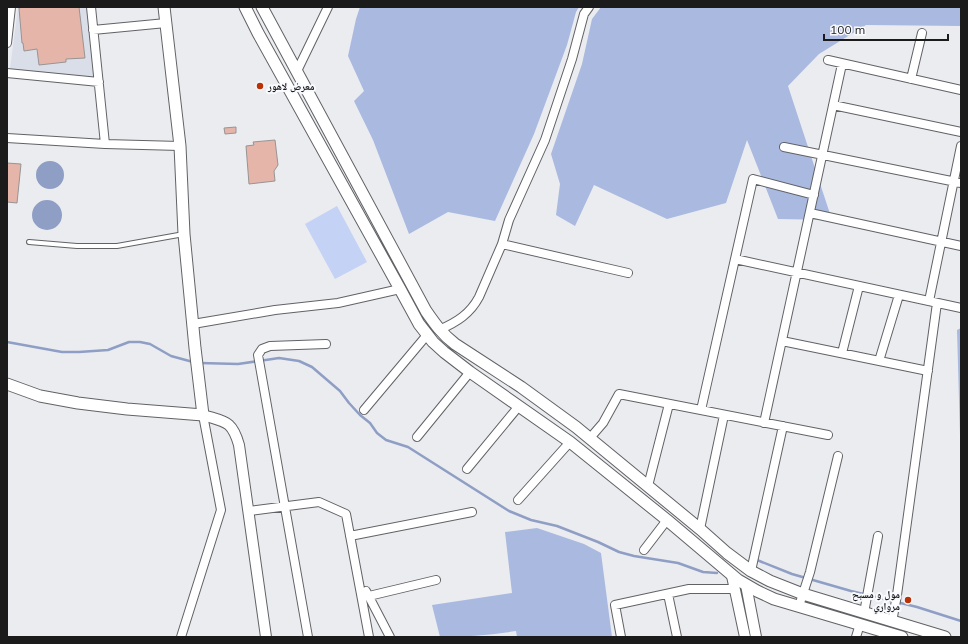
<svg xmlns="http://www.w3.org/2000/svg" width="968" height="644" viewBox="0 0 968 644" font-family="Mulish,'Noto Naskh Arabic',sans-serif">
<style>
.built{fill:#dadee8}
.green{fill:#c3d2f5}
.forest{fill:#a9b9e0}
.water{fill:#8f9ec4}
.lines{fill:none;stroke-linecap:round;stroke-linejoin:round}
.stream{stroke:#8f9ec4;stroke-width:2.5}
.building{fill:#e5b5a9;stroke:#989494}
.service-casing{stroke:#616265;stroke-width:6}
.minor-casing{stroke:#616265;stroke-width:10}
.tertiary-casing{stroke:#616265;stroke-width:12}
.secondary-casing{stroke:#616265;stroke-width:13}
.service{stroke:#fff;stroke-width:4}
.minor{stroke:#fff;stroke-width:8}
.tertiary{stroke:#fff;stroke-width:10}
.secondary{stroke:#fff;stroke-width:11}
.poi-dot{fill:#ba3105;stroke:#f8fafd;stroke-width:1.5}
.labels{text-anchor:middle;dominant-baseline:central;stroke-width:4;stroke-linejoin:round;paint-order:stroke}
.poi-label{font-size:10px;font-weight:bold;fill:#1b1b1c;stroke:#f8fafd;text-anchor:start}
</style>
<rect width="100%" height="100%" fill="#ebecf0"/>
<path class="built" d="M18,7H87L95,77L10,69Z"/>
<path class="green" d="M337,206L367,262L335,279L305,224Z"/>
<path class="forest" d="M360,7H579L576,12L567,45L534,134L495,221L448,212L409,234L373,140L354,101L364,91L348,56L356,19Z
M601,7H961V26L866,25L819,54L788,86L832,220L778,219L747,140L726,203L667,219L594,185L575,226L556,215L560,184L551,154L582,64L592,19Z
M961,328V438L960,435L957,330Z
M537,528L584,544L601,553L612,637H517L516,631C491,635 466,637 440,637L432,605L512,593L505,532Z"/>
<path class="water" d="M36 175a14 14 0 1 1 28 0a14 14 0 1 1-28 0Z
M32 215a15 15 0 1 1 30 0a15 15 0 1 1-30 0Z"/>
<g class="lines">
<path class="stream" d="M7,342L62,352H79L108,350L129,342H140L150,344L171,356L193,362
M200,363L238,364L279,358L299,361L312,367L340,391L349,403L360,415L370,423L377,433L386,440L408,447L509,511L531,520L557,526L598,542L619,552L634,556L678,563L703,572L717,573
M757,560L792,574L851,591L917,607L961,621"/>
</g>
<path class="building" d="M23,7H79L85,58L66,59V62L39,65L37,49L24,51L23,43H22L19,8Z
M236,127V133L225,134L224,128Z
M275,140L278,165L274,171L275,181L249,184L246,146L254,145L253,142Z
M7,163L21,164L17,203L7,202Z"/>
<g class="lines">
<defs>
<path id="service" d="M29,242L77,246H117L184,234"/>
<path id="minor" d="M91,7L105,144
M93,30L166,23
M7,43L11,7
M828,60L961,90
M297,71L328,7
M7,73L99,82
M911,79L922,33
M833,105L961,132
M7,138L105,144L180,146
M784,147L961,183
M810,213L961,246
M502,244L628,273
M735,259L961,308
M929,301L961,146
M193,324L275,310L338,303L400,289
M439,330C457,322 470,314 479,297L502,244L509,220L545,140L572,59L584,14L589,7
M782,341L928,371
M842,353L859,286
M879,361L899,295
M364,410L427,335
M701,410L753,179L814,195
M764,423L842,64
M417,437L470,372
M590,438L603,423L619,394L828,435
M467,469L519,406
M648,486L669,404
M518,500L570,442
M249,511L319,502L346,514L369,637
M700,529L724,415
M350,536L472,512
M644,550L667,520
M751,571L783,426
M366,591L390,637
M668,594L677,637
M369,596L436,580
M799,606L810,572L838,456
M864,613L878,536
M892,622L897,595L937,303
M181,637L221,510L203,415
M308,637L258,355L262,349L270,346L326,344
M621,637L615,605L689,589H735
M856,637L860,624"/>
<path id="tertiary" d="M203,415C225,422 232,420 239,445L266,637
M732,576L745,637
M746,585L756,637"/>
<path id="secondary" d="M245,7L258,33L400,289L419,324L433,342L444,352L470,372L570,442L667,520L738,580L757,591L774,599L902,637
M262,7L426,311C435,324 442,334 455,344L521,387L576,427L700,529L727,553L751,571L770,581L803,594L945,637
M7,384L40,396L78,403L127,409L203,415L195,348L184,234L180,146L164,7"/>
</defs>
<use href="#service" class="service-casing"/>
<use href="#minor" class="minor-casing"/>
<use href="#tertiary" class="tertiary-casing"/>
<use href="#secondary" class="secondary-casing"/>
<use href="#service" class="service"/>
<use href="#minor" class="minor"/>
<use href="#tertiary" class="tertiary"/>
<use href="#secondary" class="secondary"/>
</g>
<g class="poi-dot">
<circle cx="260" cy="86" r="4"/>
<circle cx="908" cy="600" r="4"/>
</g>
<g class="labels">
<g class="poi-label">
<text x="268" y="86">معرض لاهور</text>
<text x="900" y="594" text-anchor="end">مول و مسبح<tspan x="900" dy="12">مرواري</tspan></text>
</g>
</g>
<rect width="968" height="644" fill="none" stroke="#1b1b1c" stroke-width="16"/>
<path d="M824 34v6h124v-6" fill="none" stroke="#1b1b1c" stroke-width="2"/>
<text x="830" y="34" font-size="12" fill="#1b1b1c" stroke="#f8fafd" stroke-width="3" paint-order="stroke">100 m</text>
</svg>
